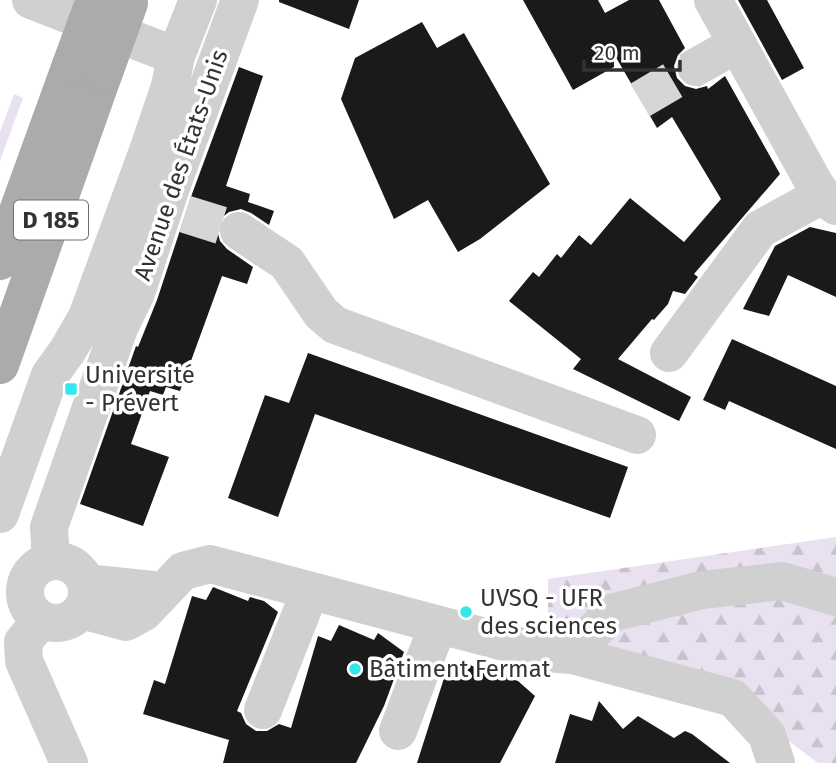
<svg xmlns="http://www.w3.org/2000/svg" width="836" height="763" viewBox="0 0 836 763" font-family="'Fira Sans',sans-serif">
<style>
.grass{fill:#e9e1ef}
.forest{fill:url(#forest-firs)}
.building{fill:#1a1a1a}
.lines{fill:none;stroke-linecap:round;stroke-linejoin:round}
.minor-tunnel{stroke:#d6d6d6;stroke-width:38;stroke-dasharray:38 19;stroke-linecap:butt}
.minor{stroke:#d0d0d0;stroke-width:38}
.major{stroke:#ababab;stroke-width:38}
.major-bridge{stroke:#ababab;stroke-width:38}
.poi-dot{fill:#33e7ec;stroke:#fff;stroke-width:2.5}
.labels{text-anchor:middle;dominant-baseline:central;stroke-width:7;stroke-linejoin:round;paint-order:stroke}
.shield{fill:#fff;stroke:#707070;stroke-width:2}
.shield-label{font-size:23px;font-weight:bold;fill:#333}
.street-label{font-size:24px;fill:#333;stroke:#fff}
.poi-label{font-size:24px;fill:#333;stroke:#fff;text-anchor:start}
</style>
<defs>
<pattern id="forest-firs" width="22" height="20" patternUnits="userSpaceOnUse" patternTransform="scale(1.75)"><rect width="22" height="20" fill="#e9e1ef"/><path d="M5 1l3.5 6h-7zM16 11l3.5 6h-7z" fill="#c8c2cd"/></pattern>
</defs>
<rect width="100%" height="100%" fill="#fff"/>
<path class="grass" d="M14,94L23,98L0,161V132Z"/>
<path class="forest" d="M836,537V763H818L782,736L548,638V579Z"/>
<path class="building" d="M279,0H359L349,29L279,2Z
M523,0H598L605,13L629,0H659L685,48L678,55L674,66L677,78L685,86L696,89L707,86L708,89L725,76L780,174L694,274L698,277L685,294L673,291L668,304L654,320L652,319L618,359L691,397L679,421L573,369L581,359L509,301L533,272L539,277L557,254L561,258L579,235L591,245L630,198L684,242L721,199L672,117L657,128L614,54V67L573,90Z
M738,0H767L804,68L782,80Z
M422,22L437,48L464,33L550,184L480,239L458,252L428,200L394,219L341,99L355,58Z
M239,67L263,76L226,186L250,194L248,202L274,211L269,225L251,213L241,209L229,212L220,219L217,230L220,241L227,249L253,267L247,284L222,276L180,391L166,387L163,395L150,391L131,444L169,457L143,526L80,504L136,346L138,347L157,300L192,194Z
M810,227L836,233V297L788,275L769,316L743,309L775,246Z
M732,339L836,386V449L729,401L725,410L703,400Z
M308,353L628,467L610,518L315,414L278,517L228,498L265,395L289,403Z
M213,587L248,601L250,597L264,601L278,612L237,711L241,713L246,724L256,731H267L279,724L291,728L318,636L331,641L339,625L374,640L378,633L404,652L384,706L356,763H223L229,740L143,714L154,680L165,684L192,596L206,600Z
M466,663L500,679L503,673L518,681L535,696L500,763H417L445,675L458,680Z
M599,701L623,729L638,716L674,738L685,731L692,734L730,763H555L570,714L592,721Z"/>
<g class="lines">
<path class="minor-tunnel" d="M640,100L696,67
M185,214L239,231"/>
<path class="minor" d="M31,0L176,56
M713,0L814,183L822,195L836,206
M696,67L737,44
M239,231L287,263L321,313L335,325L637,435
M669,353L760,229L822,195
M0,514L50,375L68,350L87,317L149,148L170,86L176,56L198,0
M51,561L49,527L119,328L136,293L171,187L240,0
M25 592a31 31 0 1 1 62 0a31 31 0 1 1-62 0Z
M86,583L162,591
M81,610L126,622L144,612L183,571L210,564L545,653L572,655L733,698L767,735L776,763
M41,620L23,642L24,661L69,763
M572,655L611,613L702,590L782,581L836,597
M263,710L310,591
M398,731L438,625"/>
<path class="major" d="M0,261L71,65
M0,365L103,75"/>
<path class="major-bridge" d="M71,65L95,0
M103,75L129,3"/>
</g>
<g class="poi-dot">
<rect x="64" y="382" width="14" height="14" rx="3.5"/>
<circle cx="466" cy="612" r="7"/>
<circle cx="355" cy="669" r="7"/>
</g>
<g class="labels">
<rect class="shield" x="14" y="200.5" width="74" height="39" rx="5"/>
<g class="shield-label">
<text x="51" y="220">D 185</text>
</g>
<g class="street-label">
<text transform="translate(181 165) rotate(-71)">Avenue des États-Unis</text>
</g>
<g class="poi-label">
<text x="85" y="375">Université<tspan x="85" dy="28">- Prévert</tspan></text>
<text x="480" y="598">UVSQ - UFR<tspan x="480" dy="28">des sciences</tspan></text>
<text x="369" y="669">Bâtiment Fermat</text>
</g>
</g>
<path d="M584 60v10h96v-10" fill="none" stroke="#333333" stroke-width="3.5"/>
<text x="594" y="60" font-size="21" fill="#333333" stroke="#ffffff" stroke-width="5" paint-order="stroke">20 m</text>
</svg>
